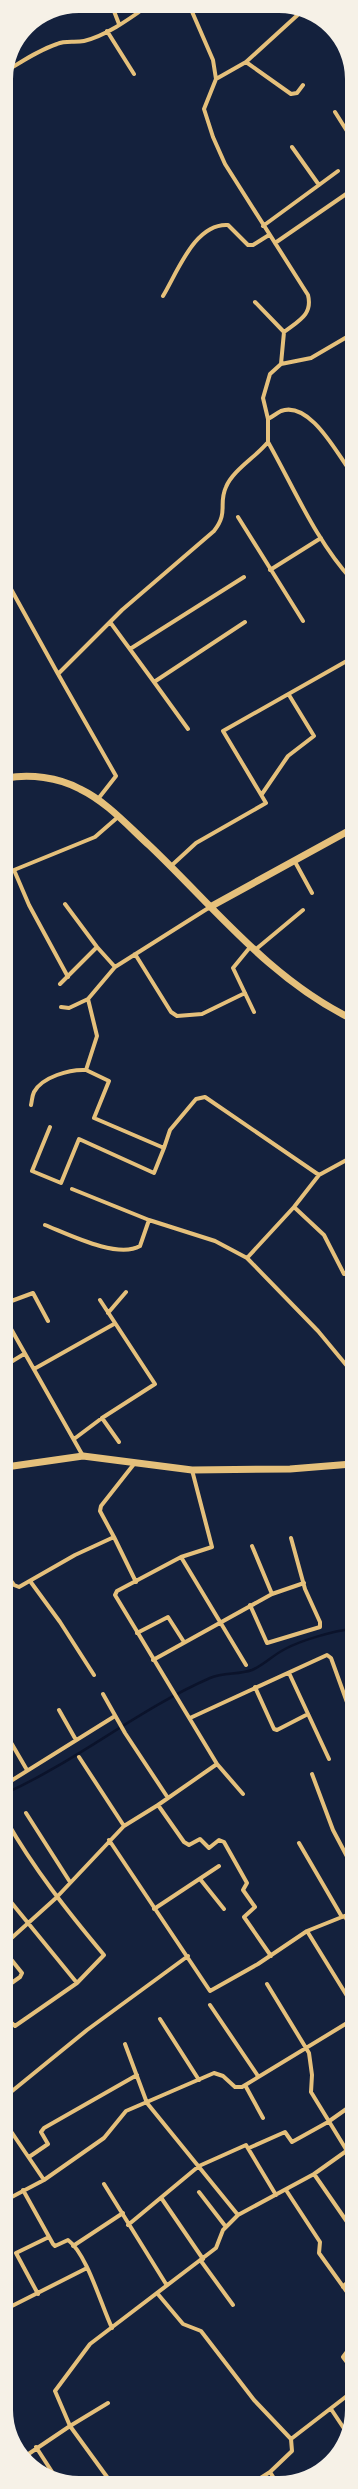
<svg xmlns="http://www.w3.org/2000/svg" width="358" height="2489" viewBox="0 0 358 2489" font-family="'DejaVu Sans',sans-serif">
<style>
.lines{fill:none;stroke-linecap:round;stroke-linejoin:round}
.stream{stroke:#0b132b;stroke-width:2.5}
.minor{stroke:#e5c07b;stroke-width:4}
.tertiary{stroke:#e5c07b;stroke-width:7}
</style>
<rect width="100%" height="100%" fill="#14213d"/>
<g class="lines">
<path class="stream" d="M6,1793C77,1761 139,1709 210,1678C224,1672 238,1675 252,1670C264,1665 273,1655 285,1649C302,1640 333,1631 352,1629"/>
<path class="minor" d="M112,6L119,24
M190,7L213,60L216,79L204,109L213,137L225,164L308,295C313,315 298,321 284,332L281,364
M107,31L134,74
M246,62L291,94L297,93L303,85
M8,70C24,60 39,50 57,44C66,40 75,43 84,41C105,36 128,20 146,7
M216,79L246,62L302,11
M335,112L352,139
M292,147L319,185L338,171
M263,226L319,185
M275,243L352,190
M163,296C178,271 195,223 228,225L248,245H253L269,235
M255,302L284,332
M268,419C272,417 277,413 281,411C308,401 334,448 346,465
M6,427L11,424
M268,442C294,488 316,541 352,580
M238,517L303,621
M270,570L321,538
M6,580L58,674
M110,622L154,682
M130,649L244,577
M188,729L154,682L245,622
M262,794L288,756L314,736L289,695
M98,799L116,776L58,674L122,610L214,531C229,512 218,504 226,487C233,470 256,457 268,442V419L263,398L270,374L281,364L311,358L352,334
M294,860L312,893
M171,866L196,843L266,803L223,731L352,658
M65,904L97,947L115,967
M210,907L115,967L88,999L97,1036L86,1070L109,1081L94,1118L164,1148L170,1130L196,1099L205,1097L319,1175
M251,946L233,968L254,1012
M255,950L303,910
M135,954L171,1012L177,1016L202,1014L245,993
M68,977L29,905L14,870L95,837L118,817
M60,984L97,947
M61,1007L69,1008L88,999
M31,1105C32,1101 32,1096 34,1092C42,1077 70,1069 86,1070
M50,1127L32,1171L61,1183L79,1139L154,1173L164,1148
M72,1189L149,1220L215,1241L247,1258L318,1331L352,1372
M294,1207L324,1235L344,1274L352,1272
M45,1225C68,1234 117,1259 140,1246L149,1220
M247,1258L294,1207L319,1175L352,1157
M6,1303L33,1293L48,1321
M108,1313L126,1292
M6,1320L83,1456
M6,1365L24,1354
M34,1369L114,1324
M102,1418L119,1442
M74,1439L102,1418L155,1384L100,1300
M114,1537L136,1582
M252,1546L272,1594
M181,1557L246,1665
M6,1574L14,1585L19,1587L75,1555L114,1537L100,1511L101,1506L134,1464
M30,1581L60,1622L94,1675
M250,1605L267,1643L320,1627V1622L305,1589L291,1538
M137,1633L168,1617L184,1642
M153,1660L272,1594L304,1583
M289,1673L329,1759
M255,1687L274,1729L277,1730L308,1714
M103,1694L125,1733L168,1798
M59,1710L76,1740
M190,1718L327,1655L331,1658L352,1716
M6,1734L27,1770
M79,1757L124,1826
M217,1764L243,1794
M312,1774L333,1830L352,1866
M6,1784L115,1716
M158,1805L184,1842L189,1845L200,1839L209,1848L219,1840L224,1842L247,1883L243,1890L255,1907L244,1917L271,1956
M26,1813L70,1882
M6,1820C34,1869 68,1912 104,1955L77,1983
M109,1840L210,1991L258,1964L307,1931L352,1913
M299,1843L342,1917
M200,1879L224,1909
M6,1896L77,1983L15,2026L6,2018
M154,1909L219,1866
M345,1916L352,1930
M307,1931L352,2004
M6,1943L56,1898L124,1826L158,1805L217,1764L115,1595L117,1591L181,1557L212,1547L192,1470
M6,1953L22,1973L20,1977L6,1987
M267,1984L309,2053L312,2075L311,2092L352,2159
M210,2005L258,2076
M160,2019L199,2080
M125,2044L147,2103L238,2215
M245,2085L263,2118
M6,2096L87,2030L188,1956
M6,2124L44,2180
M249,2148L285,2132L292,2142L328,2122L352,2105
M29,2157L48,2144L41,2132L44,2128L137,2075
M314,2174L352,2229
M104,2184L166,2284
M23,2190L53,2244L55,2246L68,2240C87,2254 101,2305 112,2328
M286,2190L320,2242L319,2253L352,2299
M199,2192L226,2227
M162,2199L203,2259
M6,2200L44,2180L104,2138L126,2111L214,2073L223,2076L235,2087H242L352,2020
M128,2225L199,2166L246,2145L276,2195
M73,2246L123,2213
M201,2261L233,2305
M343,2287L352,2277
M157,2293L183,2324L201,2331L254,2400L291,2439
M38,2294L16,2253L49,2237
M6,2309L87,2268
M352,2318V2323
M352,2345L343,2357L352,2369
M108,2403L70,2426L110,2481
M331,2409L347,2433
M36,2447L56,2478
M24,2457L70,2426L55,2391L90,2344L216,2248L223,2230L238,2215L314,2174L352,2147
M270,2472L277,2483
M254,2482L270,2472L292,2451L291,2439L352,2392"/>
<path class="tertiary" d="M6,778C30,774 58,777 80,789C107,802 128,826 150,846C214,907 271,980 352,1019
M210,907L352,829
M6,1467L83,1456L192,1470L290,1469L352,1464"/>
</g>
<path d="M0 0H358V2489H0ZM79 13H279A66 66 0 0 1 345 79V2410A66 66 0 0 1 279 2476H79A66 66 0 0 1 13 2410V79A66 66 0 0 1 79 13Z" fill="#f6f1e7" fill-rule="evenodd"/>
</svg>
